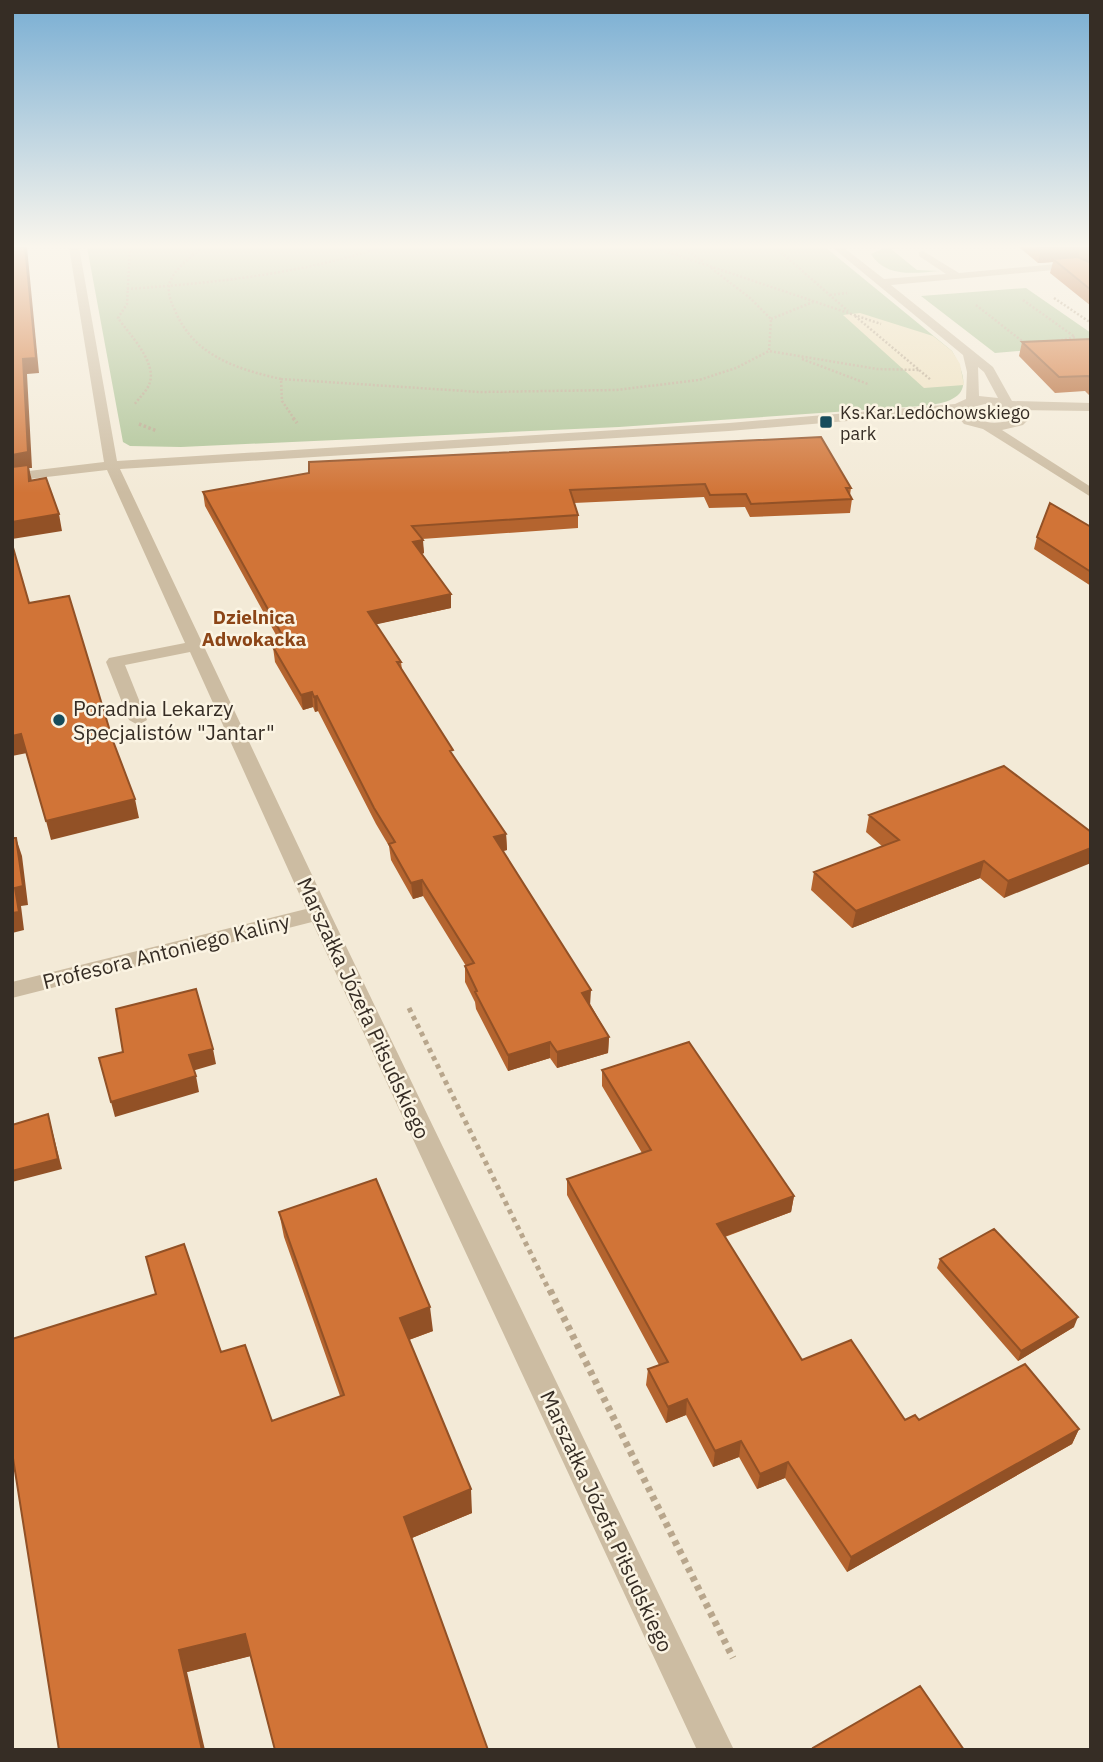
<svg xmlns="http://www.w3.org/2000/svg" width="1103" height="1762" viewBox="0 0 1103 1762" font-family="'IBM Plex Sans',sans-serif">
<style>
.green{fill:#adc396}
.plaza{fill:#eddfbc}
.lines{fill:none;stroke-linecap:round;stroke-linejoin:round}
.path-far3{stroke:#b8a68c;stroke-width:2.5;stroke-dasharray:2 2;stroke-linecap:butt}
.path-far2{stroke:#b8a68c;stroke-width:3.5;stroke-dasharray:2.5 2.5;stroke-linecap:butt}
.path-far1{stroke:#b8a68c;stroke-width:5;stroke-dasharray:4.5 4.5;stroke-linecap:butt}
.path{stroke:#b8a68c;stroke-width:7;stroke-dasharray:5 5;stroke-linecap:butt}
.minor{fill:#ccbca2;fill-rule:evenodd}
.wall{fill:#b4642f}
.shaded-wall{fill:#925126}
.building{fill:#d17437;stroke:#925126;stroke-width:2}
.poi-dot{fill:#174c5b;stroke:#fbf4e3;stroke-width:2.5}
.labels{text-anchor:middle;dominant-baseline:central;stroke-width:5;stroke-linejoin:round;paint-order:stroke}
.far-poi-label{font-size:18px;fill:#362d25;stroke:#fbf4e3;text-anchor:start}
.far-neighbourhood-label{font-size:19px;font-weight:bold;fill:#8c4517;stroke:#fbf4e3}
.poi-label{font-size:21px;fill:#362d25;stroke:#fbf4e3;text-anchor:start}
.street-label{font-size:21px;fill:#362d25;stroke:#fbf4e3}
</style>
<rect width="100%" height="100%" fill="#f3ead7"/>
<path class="green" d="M87,247H825L952,351C974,389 964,402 922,406L619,427L181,447L130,446L123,442Z
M886,247H908L891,249L917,270L940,271C915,273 886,278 871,254Z
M1026,288L1091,333V345L995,353L921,296Z"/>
<path class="plaza" d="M860,313L933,336L952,351L960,364L964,385L924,388L843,315Z"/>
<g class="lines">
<path class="path-far3" d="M130,247L127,304L118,318C129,334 156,361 150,382C148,390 139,398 134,405
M203,247C191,257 176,267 170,282C167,291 170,300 174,308C192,355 236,369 281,379L282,401L295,420
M653,247L881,324
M681,247L704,262
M775,247L848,311
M711,268L750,298L771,319L769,351L877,369L920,370
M127,289C214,283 299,274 383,247
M830,295L847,293
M1054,298L1091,323
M1023,300L1075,337L1057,341
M976,305L1027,345
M855,316L931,380
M771,319L813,302
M802,359L868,384
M281,379L480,392L616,390L699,380L736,368L769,351"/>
<path class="path-far2" d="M293,418L297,423
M139,424L157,431"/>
<path class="path-far1" d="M409,1008L550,1292"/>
<path class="path" d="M550,1290L733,1658"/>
<path class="minor" d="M69,247H79L117,461L729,423L955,404L966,399L967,372L963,355L832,247H843L884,279L946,274L919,256V252L923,251L959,273L1078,262L1091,268V276L1076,268L891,285L993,367L1012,401L1091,403V411L1014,410L985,404L965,409C974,422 992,425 1007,421C1016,419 1019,413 1029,414L1031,417L1023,425L1002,430L1091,487V497L983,429L964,424L954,412L729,431L120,469L330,913L734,1750H697L312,922L12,998V982L306,909L190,652L125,665L147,720L138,725L129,720L106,662L109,658L185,643L107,470L12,481V473L104,462ZM978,367L984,372L998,398L979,396Z"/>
</g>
<path class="wall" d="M1019,247H1091V306L1050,273L1053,262L1038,263Z
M1091,339V397L1085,391L1055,393L1019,356L1022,342Z
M309,473L851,488L850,495L852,499L850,513L750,517L745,507L709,508L704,497L574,503L578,515V528L422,539L424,553L422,554L451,594V608L376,624L401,662L402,670L454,757L506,834L507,850L503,851L609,1037L608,1053L557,1068L550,1058L508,1071L476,1009L475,1002L465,982V966H466L423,896L413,899L391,860L389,846L376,824L318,711L315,712L313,707L303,710L275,662L273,647L281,644L205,506L203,492Z
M1091,527V586L1034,549L1037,537Z
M869,815L1091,832L1004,898L980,878L852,928L811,890L814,872L883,847L866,832Z
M602,1070L794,1196L791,1212L725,1237L802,1360L905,1420H919L1079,1429L1072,1444L847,1572L785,1478L757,1489L739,1457L713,1467L686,1415L666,1423L646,1385L648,1369L659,1365L567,1195V1179L642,1153L602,1086Z
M279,1212L433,1331L409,1340L472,1513L412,1538L250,1656L187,1672L59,1750L272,1421L340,1396L284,1237Z
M940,1259L1074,1327L1018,1361L937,1268Z"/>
<path class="shaded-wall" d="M25,247H27L39,373L27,374L32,468H29L32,481L33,497L12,471V455L23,359Z
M1074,247H1081L1078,259H1053V262L1038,263L1041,250Z
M59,514L62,531L12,539V522Z
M423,540L424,553L414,556L413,542Z
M451,594V608L369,626L368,612Z
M312,692L313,707L303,710L301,695Z
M317,696L318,711L315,712L314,697Z
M21,734L27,753L12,756V736Z
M135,799L139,818L51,840L46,821Z
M506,834L507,850L495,853L494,837Z
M16,838L22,856L28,905L21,906L24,930L12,933Z
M1091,848V863L1004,898L1008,881Z
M984,861L980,878L852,928L856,911Z
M422,880L423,896L413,899L411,883Z
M591,990L590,1006L582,993Z
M609,1037L608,1053L557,1068V1052Z
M550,1042V1058L508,1071V1055Z
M213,1049L216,1064L192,1071L189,1055Z
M196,1076L199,1092L115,1117L111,1102Z
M48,1114L62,1169L12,1182V1171Z
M794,1196L791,1212L715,1240L717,1224Z
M430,1307L433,1331L403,1342L400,1318Z
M1078,1317L1074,1327L1018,1361L1021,1351Z
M687,1399L686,1415L666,1423L668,1407Z
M1079,1429L1072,1444L847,1572L851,1557Z
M741,1441L739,1457L713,1467L715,1451Z
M788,1462L785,1478L757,1489L760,1474Z
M471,1489L472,1513L407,1540L404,1517Z
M245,1634L251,1656L187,1672L205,1750H202L179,1650Z"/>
<path class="building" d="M12,247H25L36,358L23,359L28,452L12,455Z
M1037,247H1074L1041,250Z
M1082,247H1091V250Z
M1078,257L1091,263V290L1053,259Z
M1091,339V378L1088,376L1059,377L1022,342Z
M821,437L851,488H846L852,499L751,504L746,494L710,495L705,484L570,490L578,515L412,526L423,540L413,542L451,594L368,612L401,662H397L453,750L450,751L506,834L494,837L591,990L582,993L609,1037L557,1052L550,1042L508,1055L475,992L477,991L465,966L474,963L422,880L411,883L389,844L395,842L374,808L317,696L314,697L312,692L301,695L273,647L286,642L203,492L309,473V462Z
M28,465L29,481L46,478L59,514L12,522V467Z
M1050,503L1091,527V572L1037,537Z
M12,544L29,603L69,596L113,741L135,799L46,821L21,734L12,736Z
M1004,766L1091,832V848L1008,881L984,861L856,911L814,872L899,840L869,815Z
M12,838H16L23,886L15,888L19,912L12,913Z
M196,989L213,1049L189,1055L196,1076L111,1102L99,1058L123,1052L116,1009Z
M689,1042L794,1196L717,1224L802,1360L851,1340L905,1420L915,1415L919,1420L1025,1364L1079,1429L851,1557L788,1462L760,1474L741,1441L715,1451L687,1399L668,1407L648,1369L668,1362L567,1179L651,1150L602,1070Z
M48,1114L58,1159L12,1171V1125Z
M376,1179L430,1307L400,1318L471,1489L404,1517L488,1750H275L245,1634L179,1650L202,1750H59L12,1452V1339L156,1294L146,1257L184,1244L221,1352L245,1345L272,1421L344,1395L279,1212Z
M994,1229L1078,1317L1021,1351L940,1259Z
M920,1686L964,1750H814L813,1748Z"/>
<linearGradient id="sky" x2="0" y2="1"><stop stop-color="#79aed3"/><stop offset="0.5" stop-color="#faf6ed"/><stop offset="1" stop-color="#faf6ed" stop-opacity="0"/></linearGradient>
<rect width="1103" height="493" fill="url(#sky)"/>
<g class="poi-dot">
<rect x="819" y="415" width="14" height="14" rx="3.5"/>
<circle cx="59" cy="720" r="7"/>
</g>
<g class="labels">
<g class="far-poi-label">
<text x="840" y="412">Ks.Kar.Ledóchowskiego<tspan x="840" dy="21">park</tspan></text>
</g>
<g class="far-neighbourhood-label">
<text x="254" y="617">Dzielnica<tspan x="254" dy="22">Adwokacka</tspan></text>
</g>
<g class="poi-label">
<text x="73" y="708">Poradnia Lekarzy<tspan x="73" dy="24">Specjalistów "Jantar"</tspan></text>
</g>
<g class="street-label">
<text transform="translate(166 951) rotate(-14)">Profesora Antoniego Kaliny</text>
<text transform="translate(364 1008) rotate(65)">Marszałka Józefa Piłsudskiego</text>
<text transform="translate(607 1521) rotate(65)">Marszałka Józefa Piłsudskiego</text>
</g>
</g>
<rect width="1103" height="1762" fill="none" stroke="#362d25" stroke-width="28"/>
</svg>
